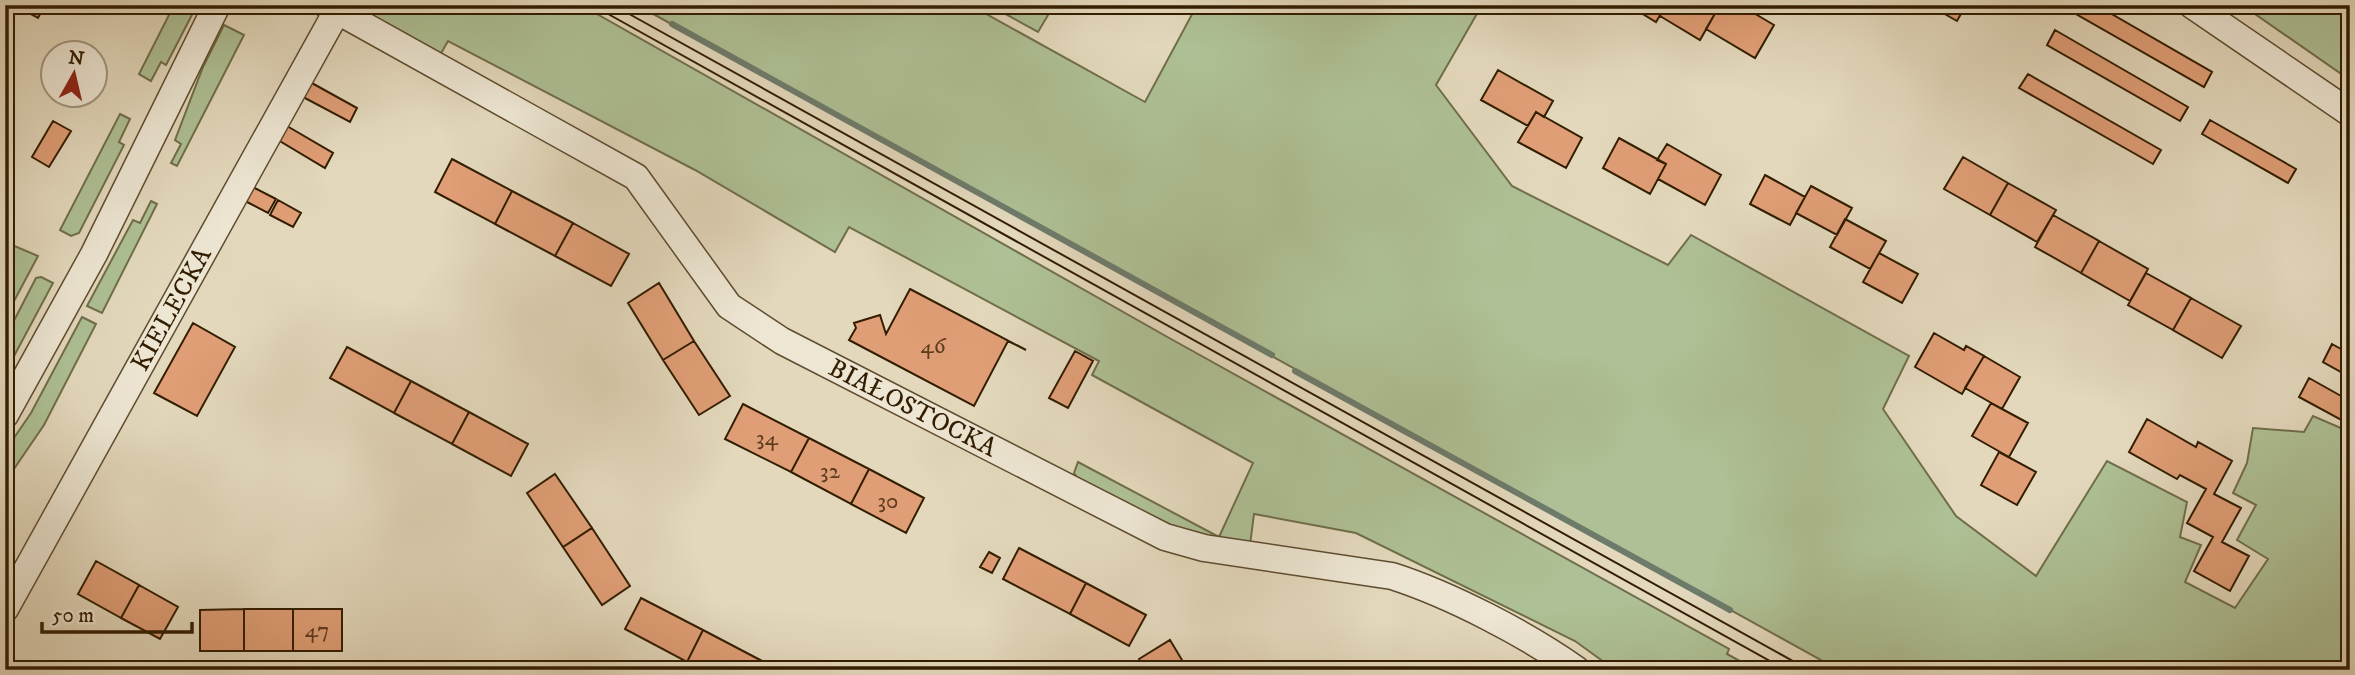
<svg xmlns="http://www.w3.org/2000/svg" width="2355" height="675" viewBox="0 0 2355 675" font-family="'IM FELL DW Pica',serif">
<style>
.green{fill:#aec095;stroke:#706e4a;stroke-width:2}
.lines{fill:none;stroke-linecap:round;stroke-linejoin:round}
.stream{stroke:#6d7b6a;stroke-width:6}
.building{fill:#e09e76;stroke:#321d00;stroke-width:2}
.minor-casing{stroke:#5e4c2f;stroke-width:29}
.minor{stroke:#ede6d3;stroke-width:26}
.tram{stroke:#321d00;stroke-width:2}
.labels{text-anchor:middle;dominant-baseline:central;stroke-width:6;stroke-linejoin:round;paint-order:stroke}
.number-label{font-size:23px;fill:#5e3d1e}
.street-label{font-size:26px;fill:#321d00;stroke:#ede6d3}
</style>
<rect width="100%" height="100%" fill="#e3d8bc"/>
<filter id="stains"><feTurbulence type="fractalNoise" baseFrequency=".00286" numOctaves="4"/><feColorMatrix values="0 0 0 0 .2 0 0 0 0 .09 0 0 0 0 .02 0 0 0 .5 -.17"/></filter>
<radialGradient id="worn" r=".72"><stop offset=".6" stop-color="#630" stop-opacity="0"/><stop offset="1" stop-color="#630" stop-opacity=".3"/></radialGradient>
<path class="green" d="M174,5L195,9L166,65L161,62L151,81L139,74Z
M346,5H581L1171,339L1729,649L1727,654L1756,670H1615L1575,641L1356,533L1254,514L1250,545L1208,542L1082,485L1074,473L1078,462L1219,537L1253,463L1092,375L1099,361L849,227L835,252L695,170L448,41L439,57Z
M637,5H970L1145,102L1197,5H1482L1436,85L1512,186L1668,265L1691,235L1909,356L1883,409L1956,516L2036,576L2107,461L2187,502L2180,537L2201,545L2185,582L2235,608L2268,559L2237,540L2256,505L2233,493L2247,463L2253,428L2304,432L2313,416L2350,432V651L2337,670H1839Z
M989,5H1054L1038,32Z
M2242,5H2350V80Z
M224,25L244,35L177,166L171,163L181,144L175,140L203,67Z
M120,114L130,119L119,142L124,145L79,233L71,236L60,230Z
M151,201L157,204L102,313L87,306L133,220L140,223Z
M5,242L38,256L5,318Z
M41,277L53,283L5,373V338L36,278Z
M82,317L96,324L44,425L5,482V451L31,413Z"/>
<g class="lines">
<path class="stream" d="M672,24L1272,355
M1295,371L1730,610"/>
</g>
<path class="building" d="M14,5H45L38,18Z
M1628,5H1666L1656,22Z
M1666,5H1709L1717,10L1700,40L1660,16Z
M1720,5H1740L1774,25L1755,58L1706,29Z
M1929,5H1966L1957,21Z
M2071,5H2096L2212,72L2204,87L2069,10Z
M2055,30L2188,107L2180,121L2047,45Z
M1498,70L1553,101L1544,117L1536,112L1528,126L1481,100Z
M2028,74L2161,150L2153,164L2019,88Z
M310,82L357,108L350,122L303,97Z
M1536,112L1582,138L1566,168L1518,142Z
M2210,120L2296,169L2288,183L2202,134Z
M53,121L71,131L49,167L32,157Z
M287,126L333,153L325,168L278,140Z
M1619,138L1666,164L1650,194L1603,168Z
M1667,144L1721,175L1705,205L1658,179L1666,164L1657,160Z
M1963,157L2008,183L1990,215L1944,189Z
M452,159L512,191L495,224L435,192Z
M1765,175L1805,197L1790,225L1750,204Z
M2008,183L2056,210L2037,242L1990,215Z
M1811,186L1852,208L1837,235L1796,213Z
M253,187L276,199L268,213L245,201Z
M512,191L573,223L555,256L495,224Z
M278,200L301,213L293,227L270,215Z
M2053,215L2099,241L2081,273L2035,247Z
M1845,219L1886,241L1870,269L1830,247Z
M573,223L629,254L611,286L555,256Z
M2099,241L2148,269L2130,301L2081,273Z
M1879,253L1918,274L1902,303L1863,282Z
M2146,273L2191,298L2173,330L2128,305Z
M659,283L694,341L663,360L628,303Z
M910,289L1026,350L1008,341L974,406L849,340L856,328L854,323L880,315L886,334Z
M2191,298L2241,326L2222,358L2173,330Z
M193,323L235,347L197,416L154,393Z
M1934,333L1964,350L1966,346L1984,356L1962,394L1915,367Z
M694,341L730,396L699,415L663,360Z
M2332,344L2350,354V377L2323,362Z
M347,347L411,381L394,413L330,378Z
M1075,351L1093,361L1068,408L1049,398Z
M1984,356L2020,377L2002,409L1965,388Z
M2309,378L2350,401V414L2345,422L2299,397Z
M411,381L469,412L452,444L394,413Z
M1991,403L2028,423L2009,457L1972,436Z
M743,404L809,438L791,472L725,439Z
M469,412L528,444L511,476L452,444Z
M2147,419L2196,447L2198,442L2232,461L2214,494L2241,508L2222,542L2249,556L2230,591L2194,571L2213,537L2187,523L2206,489L2180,475L2177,479L2129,452Z
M809,438L869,469L851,504L791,472Z
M1999,452L2036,472L2017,505L1981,485Z
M869,469L924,498L906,533L851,504Z
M555,474L592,528L563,547L527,493Z
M592,528L630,586L602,605L563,547Z
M1019,548L1086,583L1070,614L1003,579Z
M989,552L1000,558L992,573L980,567Z
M96,561L139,585L121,618L78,594Z
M1086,583L1146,615L1129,646L1070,614Z
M139,585L178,607L160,639L121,618Z
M641,598L703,630L687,662L625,629Z
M244,609V651H200V610Z
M244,609H293V651H244Z
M293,609H342V651H293Z
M703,630L764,662L761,670H702L687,662Z
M1170,640L1188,670H1145L1139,659Z"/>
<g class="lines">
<defs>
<g id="minor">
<path id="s1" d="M327,5L636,177L729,306L782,341L1165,537L1204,548L1392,576C1451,595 1526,634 1577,670"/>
<path d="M2192,5L2350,113"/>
<path d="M5,415L94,254L217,5"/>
<path id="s2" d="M5,609L337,11"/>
</g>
</defs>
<use href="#minor" class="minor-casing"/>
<use href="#minor" class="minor"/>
<path class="tram" d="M592,5L1786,670
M613,5L1809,670"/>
</g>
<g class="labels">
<g class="number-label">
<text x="933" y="346">46</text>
<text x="767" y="438">34</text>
<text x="830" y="471">32</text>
<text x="888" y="501">30</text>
<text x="317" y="630">47</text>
</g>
<g class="street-label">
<text stroke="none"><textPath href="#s2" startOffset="343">KIELECKA</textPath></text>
<text stroke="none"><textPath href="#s1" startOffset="723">BIAŁOSTOCKA</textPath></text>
</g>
</g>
<rect width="2355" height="675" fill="none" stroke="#e3d8bc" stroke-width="28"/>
<rect x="7" y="7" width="2341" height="661" fill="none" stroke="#321d00" stroke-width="3.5"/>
<rect x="14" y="14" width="2327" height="647" fill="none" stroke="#321d00" stroke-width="2"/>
<g transform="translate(74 74) rotate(8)"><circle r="33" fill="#ede6d3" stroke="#a2967f" stroke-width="2"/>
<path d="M0-5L12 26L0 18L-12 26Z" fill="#8f2418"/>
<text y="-10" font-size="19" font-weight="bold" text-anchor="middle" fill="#321d00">N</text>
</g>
<path d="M42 622v10h150v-10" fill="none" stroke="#321d00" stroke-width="3.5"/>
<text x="52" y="622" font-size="21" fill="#321d00" stroke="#ede6d3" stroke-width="5" paint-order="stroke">50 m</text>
<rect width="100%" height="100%" filter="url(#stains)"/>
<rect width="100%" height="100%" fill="url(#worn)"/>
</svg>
